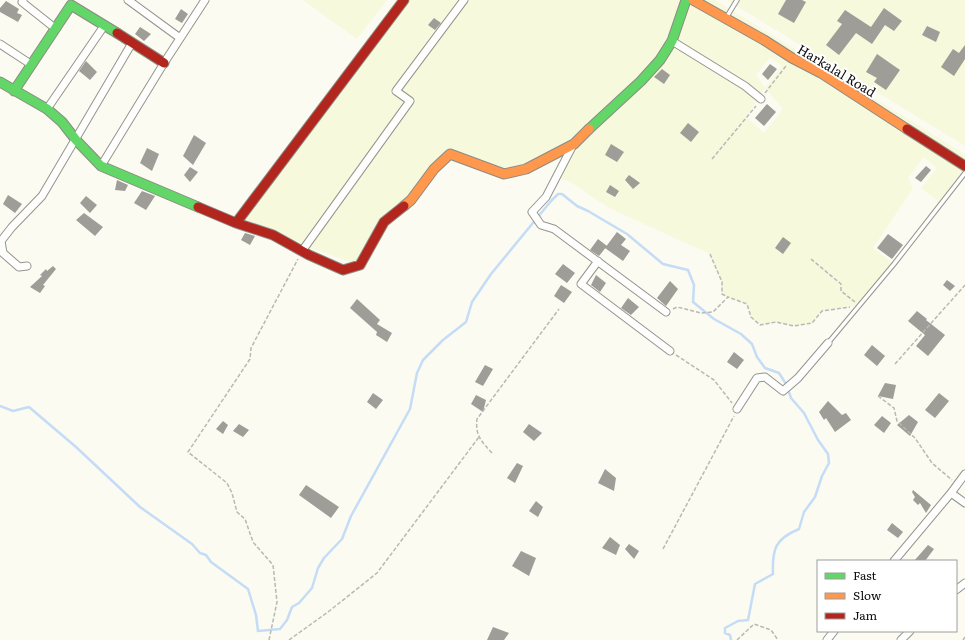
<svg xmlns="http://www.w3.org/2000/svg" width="965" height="640" viewBox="0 0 965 640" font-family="Literata,serif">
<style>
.farmland{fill:#f6f9dc;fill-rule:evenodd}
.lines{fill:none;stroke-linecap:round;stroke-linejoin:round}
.stream{stroke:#c5dcf7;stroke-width:2.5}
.building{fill:#9e9d97}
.lane-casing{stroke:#949490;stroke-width:5.5}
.street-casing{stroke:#949490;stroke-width:9}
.fast-casing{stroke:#8b8b86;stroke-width:11}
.slow-casing{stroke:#8b8b86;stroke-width:11}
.jam-casing{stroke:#8b8b86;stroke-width:11}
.path{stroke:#b8b8b6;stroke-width:1.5;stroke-dasharray:4 2;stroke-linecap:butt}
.lane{stroke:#fefefd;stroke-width:3.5}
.street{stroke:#fefefd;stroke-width:7}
.fast{stroke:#63d668;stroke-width:9}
.slow{stroke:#ff974d;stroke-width:9}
.jam{stroke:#b3261e;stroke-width:9}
.labels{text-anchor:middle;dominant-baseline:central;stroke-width:4;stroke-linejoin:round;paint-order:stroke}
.street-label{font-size:13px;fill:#0d0d0d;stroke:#fff}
</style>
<rect width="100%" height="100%" fill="#fbfbf1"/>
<path class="farmland" d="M303,0H387L357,39Z
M404,0H715L965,154V168L939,202L921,188L937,168L924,157L908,178L913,188L873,248L894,264L860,305L822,311L812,323L794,326L776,322L760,325L751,317L747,304L728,297L722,294V282L710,254L609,208L569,181L556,178L573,145L504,174L450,154L384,222L360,265L236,223ZM770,57L782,66L765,88L756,75ZM765,88L783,109L764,133L746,117Z
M727,0H965V146Z"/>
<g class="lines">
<path class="stream" d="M0,406L13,411L29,407L76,447L140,507L192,544L200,553L206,555L211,562L248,589L256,615L258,631L280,629L287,620L292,607L299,603L312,588L318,568L324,558L342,539L351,516L410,409L417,373L423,360L443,340L466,322L472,302L491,274L551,201L558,194H562L577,206L588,211L627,234L663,264L688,270L694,285L693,302L714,319L741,334L752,344L757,357L765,368L779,373L786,384L791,398L804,413L818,440L828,454L829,463L822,476L815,497L804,512L799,529C775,539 772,549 773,574L755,584L748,620L738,621L725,628V633L730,635L731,640"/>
</g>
<path class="building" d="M786,0H802L806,2L794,23L778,14Z
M6,1L19,9L17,13L22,15L18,22L0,12V8Z
M884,8L902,21L894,31L885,25L872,44L856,33L839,55L826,45L842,24L837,21L845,10L871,27Z
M181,9L188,14L182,23L175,19Z
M434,18L441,23L435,30L428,25Z
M927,26L940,32L936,42L922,35Z
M140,27L151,34L144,41L135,34Z
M965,45V59L954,76L941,67L953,49L959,53Z
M877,54L900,70L886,90L874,82L877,78L866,72Z
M86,61L97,72L90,80L79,71Z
M770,64L777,69L768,80L762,74Z
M662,69L670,75L664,84L654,77Z
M767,104L776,112L764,126L755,118Z
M688,123L699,132L691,142L680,133Z
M194,135L206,143L193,165L183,156Z
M611,144L624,152L617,162L605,155Z
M147,148L159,154L152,171L140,163Z
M926,166L931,170L921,182L915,178Z
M190,167L198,172L190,182L184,175Z
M629,175L640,183L633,189L625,180Z
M117,180L128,185L125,191L115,190Z
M610,185L619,191L615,197L606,192Z
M142,191L155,196L146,210L134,203Z
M8,195L22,204L15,213L3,204Z
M86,196L97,205L90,213L80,203Z
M84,213L103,227L95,236L76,220Z
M617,232L626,239L621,245L630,251L623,261L605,248Z
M245,233L255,236L250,245L241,240Z
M888,234L903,245L892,259L877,248Z
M783,237L791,243L783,254L775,248Z
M598,239L607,246L599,256L590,250Z
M563,264L575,273L567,283L555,274Z
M53,266L56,269L43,285L45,286L40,293L30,287L42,276L40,275L46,269L47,271Z
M596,275L606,283L600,292L591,285Z
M947,280L955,286L950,291L943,285Z
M670,281L678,289L666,306L657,298Z
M561,285L572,292L564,303L554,296Z
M628,298L639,307L631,315L621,308Z
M357,299L380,320L377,324L392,333L387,342L376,335L377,332L350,308Z
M917,311L927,319L926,320L945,335L928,356L916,346L925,335L908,321Z
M872,345L885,356L877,366L864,355Z
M734,352L744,360L737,369L727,362Z
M485,365L493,369L483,386L475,382Z
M885,383L896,385L893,399L878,396Z
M373,393L383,400L376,409L367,402Z
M939,393L949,401L935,418L925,410Z
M476,395L486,400L483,412L471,404Z
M828,401L842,415L846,413L851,420L835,432L826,418L824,420L819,412Z
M909,415L918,422L910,436L897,425Z
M882,416L891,423L884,433L874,425Z
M223,421L228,425L223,434L216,429Z
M239,424L249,430L243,437L233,431Z
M529,424L542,433L534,441L523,432Z
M517,463L523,466L515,483L507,478Z
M605,469L616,478L614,491L598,483Z
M306,485L339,507L331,518L299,495Z
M913,490L931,505L926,513L920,503L918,505L913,500L915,497L912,492Z
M536,501L543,507L538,517L529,511Z
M892,523L903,532L898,538L887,530Z
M610,537L620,545L616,555L602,548Z
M629,544L639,551L634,559L625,549Z
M928,545L934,549L925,561H914Z
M521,551L536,558L529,576L512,566Z
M493,627L509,633L504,640H487Z"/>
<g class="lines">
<defs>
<path id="lane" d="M726,18L737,0
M828,343L894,264L965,173"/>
<path id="street" d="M23,0L22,2L56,29
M128,0L180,38
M672,41L745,86L761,99
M0,44L32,65
M47,109L104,26
M573,145L546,197L532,212L541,225L554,229L666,312
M101,166L164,63L205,0
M302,251L410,101L396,91L464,0
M598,261L581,284L670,351
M27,266L19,267L3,253L1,241L12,227L42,196L132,43
M737,409L757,378L765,377L783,391L798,378L828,343
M951,493L965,503
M894,561L951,493L965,474
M956,590L965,583
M827,640L834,631
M901,640L910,631"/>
<path id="fast" d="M0,82L47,109L62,122L76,140L101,166L198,207
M14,91L71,5L117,33
M589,129L641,81L660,60L672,41L686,0"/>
<path id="slow" d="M693,0L764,40L792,58L821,73L907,129
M404,206L411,200L434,169L450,154L504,174L526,169L574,144L589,129"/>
<path id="jam" d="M117,33L164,63
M907,129L965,166
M198,207L236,223L273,235L309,255L343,270L360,265L384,222L404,206
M236,223L404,0"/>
</defs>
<use href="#lane" class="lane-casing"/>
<use href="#street" class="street-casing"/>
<use href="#fast" class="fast-casing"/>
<use href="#slow" class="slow-casing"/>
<use href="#jam" class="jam-casing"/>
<path class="path" d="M765,93L786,66
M712,159L756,106
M710,254L722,282V294L728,297
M811,259L841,284V291L855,302
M673,309L677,307L701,313L713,312L728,297L747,304L751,317L760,325L776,322L794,326L812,323L822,311L850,307
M676,355L714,380L732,403
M895,364L965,285
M878,396L894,408L897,421L915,438L932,463L952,480
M492,453C482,442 475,436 477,419L559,309
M663,549L734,416
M269,640L277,602L273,565L253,542L245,519L237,512L232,493L227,483L188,452L250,359L251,348L298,259
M289,640L328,612L377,573L479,437
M737,640L754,624L771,630L778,640
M963,640L965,637"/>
<use href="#lane" class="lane"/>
<use href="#street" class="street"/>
<use href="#fast" class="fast"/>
<use href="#slow" class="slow"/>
<use href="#jam" class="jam"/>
</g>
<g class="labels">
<g class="street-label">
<text transform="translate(837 70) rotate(31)">Harkalal Road</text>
</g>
</g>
<rect x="817" y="560" width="140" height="72" fill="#ffffff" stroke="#9e9e9e"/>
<rect x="825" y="573" width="20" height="6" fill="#63d668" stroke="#9e9e9e"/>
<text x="853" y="580" font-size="12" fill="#0d0d0d">Fast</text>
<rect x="825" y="593" width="20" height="6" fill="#ff974d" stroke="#9e9e9e"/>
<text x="853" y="600" font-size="12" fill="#0d0d0d">Slow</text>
<rect x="825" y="613" width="20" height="6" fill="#b3261e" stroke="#9e9e9e"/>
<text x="853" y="620" font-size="12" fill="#0d0d0d">Jam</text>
</svg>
